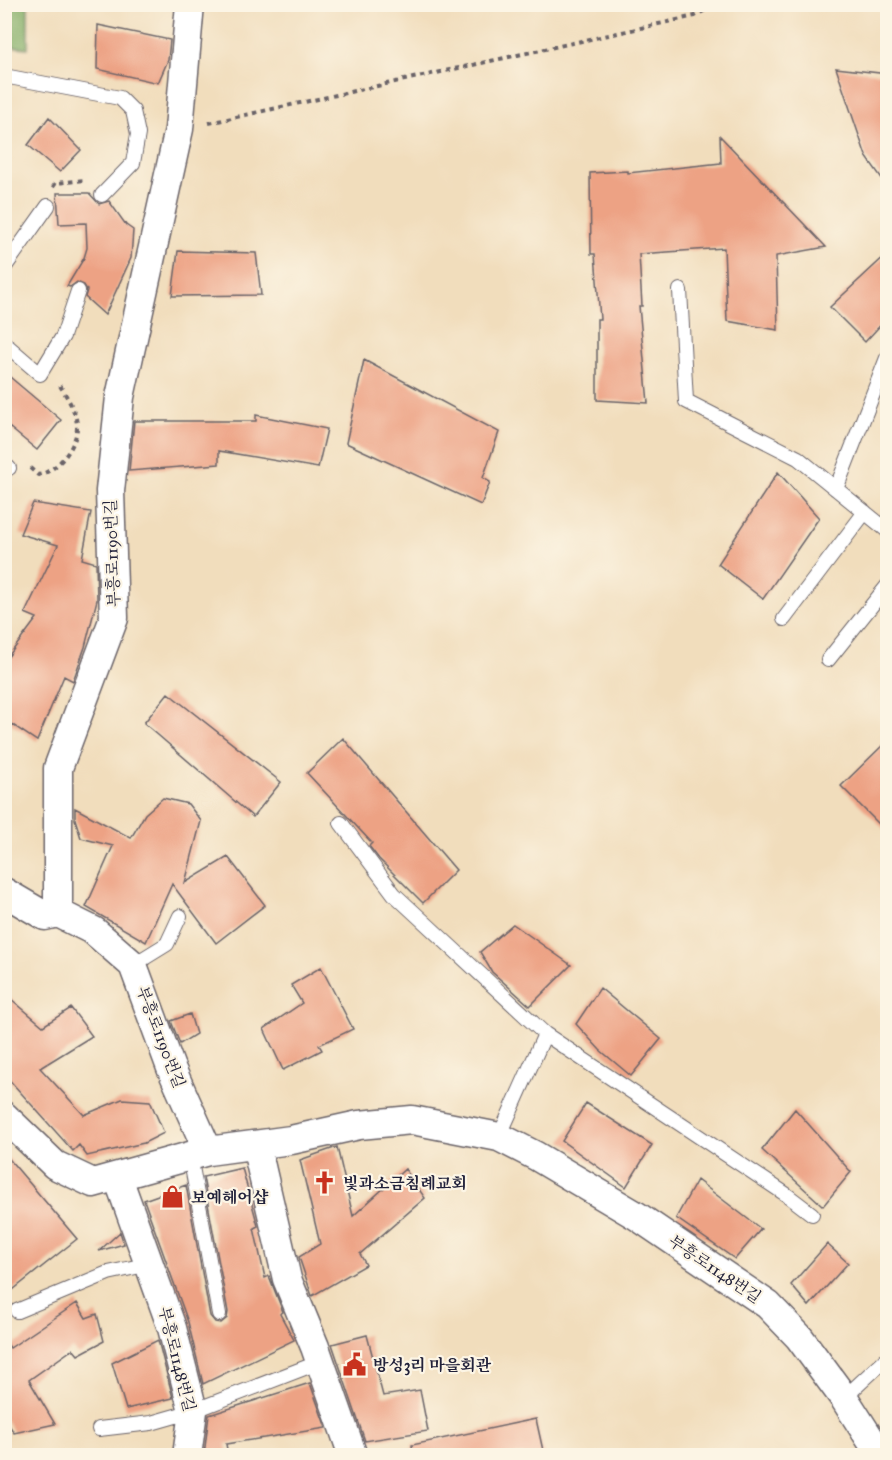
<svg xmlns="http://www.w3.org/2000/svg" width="892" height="1460" viewBox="0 0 892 1460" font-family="'IM FELL Great Primer','Noto Serif KR',serif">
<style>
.forest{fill:#84ae66;stroke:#536850;stroke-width:1.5}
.building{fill:#eda284}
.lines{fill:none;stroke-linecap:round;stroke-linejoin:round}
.lane-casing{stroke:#6a6368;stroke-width:16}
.street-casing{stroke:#6a6368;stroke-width:31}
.path{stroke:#6a6368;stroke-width:4;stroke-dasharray:4.5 4.5;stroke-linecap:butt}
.lane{stroke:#fff;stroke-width:14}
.street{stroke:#fff;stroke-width:28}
.labels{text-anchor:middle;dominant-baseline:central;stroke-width:4.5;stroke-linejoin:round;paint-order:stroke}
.street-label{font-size:16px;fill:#22223b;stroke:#fcf5e5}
.poi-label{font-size:16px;font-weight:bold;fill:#22223b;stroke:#fcf5e5;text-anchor:start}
</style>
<rect width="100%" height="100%" fill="#fcf5e5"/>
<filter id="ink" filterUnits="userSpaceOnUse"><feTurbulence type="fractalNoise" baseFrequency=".0167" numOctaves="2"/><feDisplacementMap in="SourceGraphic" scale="12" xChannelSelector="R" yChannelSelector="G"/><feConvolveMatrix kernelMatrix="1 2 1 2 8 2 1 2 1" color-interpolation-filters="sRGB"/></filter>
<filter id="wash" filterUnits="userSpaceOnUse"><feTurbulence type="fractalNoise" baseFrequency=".008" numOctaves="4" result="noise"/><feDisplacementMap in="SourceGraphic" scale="24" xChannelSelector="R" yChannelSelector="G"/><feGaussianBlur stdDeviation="1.35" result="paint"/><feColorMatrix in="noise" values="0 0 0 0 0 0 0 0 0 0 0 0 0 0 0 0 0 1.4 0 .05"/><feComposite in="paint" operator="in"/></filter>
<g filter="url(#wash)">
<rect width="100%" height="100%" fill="#f1ddbc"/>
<path class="forest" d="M4,5H28V48L5,46Z"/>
<g id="blocks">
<path class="building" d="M98,25L170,40L168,60L158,83L97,69Z
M836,68L888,74V187L866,156Z
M49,117L81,150L60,172L28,145Z
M720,136L826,247L776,256L778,330L727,321L724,248L639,254L642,306H639L648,403L597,400V319H600L595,254H591L590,173L628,171V173L721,163Z
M57,193H89L99,204L109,201L126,225L133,230L131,258L105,315L85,297L87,290L84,285L77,282L70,287L67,286L84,258L87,248L86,223L59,224Z
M178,251L256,253L261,295L172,296Z
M888,253V317L865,342L830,307Z
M364,360L499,432L483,478L490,482L481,505L346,443Z
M4,372L61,420L37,450L4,423Z
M256,415L327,429L318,468L219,451V464L129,471L134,421H256Z
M778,472L819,518L763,599L718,564Z
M33,503L91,512L82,559L96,563L97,600L85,647L73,681L64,676L37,741L4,719V662L37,618L25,613L58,545L20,534Z
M168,693L281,782L253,817L144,723Z
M343,738L456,870L423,903L379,859L369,846L372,843L307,773Z
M888,740V833L841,786Z
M163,798L188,804L201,821L185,883L228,857L265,905L216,943L172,884L146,942L86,907L113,846L81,838L75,819V808L131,838L145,814Z
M513,924L571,965L530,1006L492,972L480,952Z
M321,967L353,1029L319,1045L322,1050L283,1070L264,1029L302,1003L291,985Z
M600,988L661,1039L631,1076L600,1050L576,1024Z
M4,993L43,1026L71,1008L92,1036L40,1068L84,1115L122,1099L150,1101L164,1133L144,1143L87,1156L79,1145L73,1151L4,1074Z
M190,1014L196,1034L180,1044L171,1021Z
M586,1103L652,1145L626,1187L562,1141Z
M795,1109L851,1172L823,1206L762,1150Z
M337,1147L353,1216L405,1169L425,1198L360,1254L366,1265L312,1296L299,1257L320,1244L300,1160Z
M4,1153L77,1239L4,1297Z
M242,1168L258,1226L254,1228L265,1278L269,1276L283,1312L280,1314L294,1340L203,1384L188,1322L144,1200L186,1185L210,1316L215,1322L221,1323L227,1318L228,1312L203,1177Z
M697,1180L761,1229L735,1259L676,1218Z
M120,1232L124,1244L99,1251Z
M827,1244L848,1263L809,1306L791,1285Z
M77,1303L86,1318L97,1314L104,1341L78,1355L73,1349L29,1380L55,1424L14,1433L4,1417V1339L10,1348Z
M367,1335L383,1396L420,1390L428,1431L365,1441L332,1344Z
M158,1340L173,1398L126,1409L112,1363Z
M310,1383L326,1428L226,1444L228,1455H204L209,1415Z
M536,1419L544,1455H413L412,1445Z"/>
</g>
</g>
<g filter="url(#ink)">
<use href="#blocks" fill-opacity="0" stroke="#6a6368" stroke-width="1.5"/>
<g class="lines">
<defs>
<path id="lane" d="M4,76L120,98L133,111L138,134L133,163L102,195
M4,268L48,206
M680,290L686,401L798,458L888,531
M4,343L40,374L63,336L78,291
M4,471L9,468
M836,489L887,358
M784,619L865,512
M828,660L888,585
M341,823L394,894L545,1034L787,1195L812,1214
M133,965L167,944L180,916
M499,1137L545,1034
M190,1156L219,1314
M17,1311L108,1273L150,1264
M844,1398L888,1357
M99,1429L151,1423L193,1411L320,1362"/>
<path id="street" d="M4,892L45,916L58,913
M58,913V768L114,618L110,491L120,397L179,129L190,4
M58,913L94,931L133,965L171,1068L208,1151
M4,1116L55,1165L93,1183L208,1151L291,1140L359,1125L412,1120L499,1137L536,1156L637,1216L768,1305L799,1337L844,1398L881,1456
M256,1145L287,1279L315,1347L353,1456
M118,1178L172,1328L193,1411L187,1456"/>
</defs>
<use href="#lane" class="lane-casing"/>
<use href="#street" class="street-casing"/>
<path class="path" d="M209,123L695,16L715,4
M53,187L56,183L86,180
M30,468L38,475C56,472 77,447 77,427C77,412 67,397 59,384"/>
<use href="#lane" class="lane"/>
<use href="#street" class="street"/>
</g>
</g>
<defs>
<symbol id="church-bare" viewBox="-9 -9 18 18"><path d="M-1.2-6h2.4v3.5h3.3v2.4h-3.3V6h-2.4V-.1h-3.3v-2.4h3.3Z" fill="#c8321e" stroke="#fcf5e5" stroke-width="2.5" paint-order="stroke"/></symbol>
<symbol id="shop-bare" viewBox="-9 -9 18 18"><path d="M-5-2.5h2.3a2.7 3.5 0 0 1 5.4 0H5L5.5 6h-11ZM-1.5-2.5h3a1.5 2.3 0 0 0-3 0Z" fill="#c8321e" stroke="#fcf5e5" stroke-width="2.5" paint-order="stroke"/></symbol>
<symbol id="civic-bare" viewBox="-9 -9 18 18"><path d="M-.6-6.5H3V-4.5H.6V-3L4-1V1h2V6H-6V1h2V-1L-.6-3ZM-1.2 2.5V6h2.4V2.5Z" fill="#c8321e" stroke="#fcf5e5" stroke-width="2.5" paint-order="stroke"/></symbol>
</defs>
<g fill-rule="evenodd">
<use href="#church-bare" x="308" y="1166" width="33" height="33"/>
<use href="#shop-bare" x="156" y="1180" width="33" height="33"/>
<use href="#civic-bare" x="338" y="1348" width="33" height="33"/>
</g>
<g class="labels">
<g class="street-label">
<text transform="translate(112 553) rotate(-92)">부흥로1190번길</text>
<text transform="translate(161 1037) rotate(69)">부흥로1190번길</text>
<text transform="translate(715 1269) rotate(34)">부흥로1148번길</text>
<text transform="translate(177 1359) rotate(76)">부흥로1148번길</text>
</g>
<g class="poi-label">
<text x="343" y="1183">빛과소금침례교회</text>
<text x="191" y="1197">보예헤어샵</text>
<text x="373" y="1365">방성3리 마을회관</text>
</g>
</g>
<rect width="892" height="1460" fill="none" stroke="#fcf5e5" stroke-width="24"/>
</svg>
